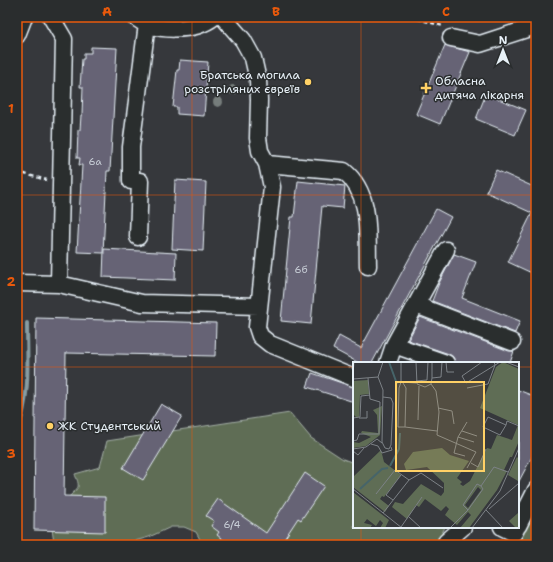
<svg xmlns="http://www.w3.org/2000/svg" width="553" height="562" viewBox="0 0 553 562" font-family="'Shantell Sans',sans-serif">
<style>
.green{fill:#5f6d55;stroke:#a4afa6}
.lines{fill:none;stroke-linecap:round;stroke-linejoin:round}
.stream{stroke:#879ca2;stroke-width:4}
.building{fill:#666374;stroke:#e8f1f8}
.minor-casing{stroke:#e8f1f8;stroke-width:19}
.path{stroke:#e8f1f8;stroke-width:2.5;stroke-dasharray:4 3;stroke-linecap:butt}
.minor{stroke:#2a2d2e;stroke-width:16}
.tree{fill:#767d7b}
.grid{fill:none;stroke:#e8590c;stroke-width:1;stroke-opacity:0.55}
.poi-dot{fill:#ffd166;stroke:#2a2d2e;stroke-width:1.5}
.labels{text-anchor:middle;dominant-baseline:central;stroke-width:3;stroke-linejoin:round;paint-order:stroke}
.number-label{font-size:10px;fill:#c8ced7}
.poi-label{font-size:12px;fill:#e8f1f8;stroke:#2a2d2e;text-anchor:start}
.inset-river{fill:none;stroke:#466469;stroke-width:2}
.inset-road{fill:none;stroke:#7d8287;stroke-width:1}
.view{fill:#ffd166;fill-opacity:0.15;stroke:#ffd166;stroke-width:2}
.inset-edge{fill:none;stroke:#e8f1f8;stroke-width:2}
.neatline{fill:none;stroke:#e8590c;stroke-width:1.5}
.grid-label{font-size:13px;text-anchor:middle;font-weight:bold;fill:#e8590c}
</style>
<rect width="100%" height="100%" fill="#36383c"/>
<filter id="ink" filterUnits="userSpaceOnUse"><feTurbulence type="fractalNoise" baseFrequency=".025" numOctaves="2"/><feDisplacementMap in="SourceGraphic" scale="8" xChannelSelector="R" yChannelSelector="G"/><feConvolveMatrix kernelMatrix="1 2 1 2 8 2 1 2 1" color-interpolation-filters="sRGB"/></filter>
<g filter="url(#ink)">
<path class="green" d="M290,413L311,438L343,459L354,463V527H445L436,545H203L196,532L184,527H171L149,537L121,545H55L54,543L50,515C55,510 77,490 78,487C79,482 76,478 75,474L100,467L107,441Z
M536,490V545H508Z"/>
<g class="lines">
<path class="stream" d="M17,431C31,397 27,359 27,323"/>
</g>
<path class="building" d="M445,45L470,52L440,124L416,114Z
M91,47L117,48L110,171H107L103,253L77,252L82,165H79L80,158H77L78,130H80L81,115H82L83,87H80L82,59H84V53H91Z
M180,60L208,62L204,116L177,114V107H173L177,70H179Z
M486,94L526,110L515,135L476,119Z
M496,170L536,188V275L508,262L532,213L486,192Z
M175,180L206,182L203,251L172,249Z
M298,181L345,186L343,208L322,206L311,324L281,321L291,217H294Z
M436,209L451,217L372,363H359L333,349L339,336L361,348Z
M104,249L176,253L175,280L103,277Z
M454,254L476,262L462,298L520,321L515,333L432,301L439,283Z
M420,317L509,351H514L510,363H455L453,357L449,354L408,340Z
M36,318L216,323L215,356L66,353L64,496L105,497V532L34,530Z
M312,373L354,387V402L307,387Z
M518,390L536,397V449L518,483Z
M161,404L182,416L143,480L123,468Z
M305,473L324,486L301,520L298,518L281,544L282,545H230L217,535L219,532L211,526L214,521L206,516L218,499L266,533Z"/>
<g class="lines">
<defs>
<path id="minor" d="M135,17C153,33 195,32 214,17
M223,17L243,40L253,58L258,80L259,100L258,138L260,151L267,164L272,187L257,327L260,336L270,344L354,378
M17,35L24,17
M451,38L480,44L536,26
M267,164L344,171C372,194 367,233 368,266
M138,237L140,181H131V147L147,24
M17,283L59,284L64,39L51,17
M59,284L142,303L259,306
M416,305L512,342
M394,345L446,250
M388,363L394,345L446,363
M518,526L536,490
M502,527L514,533L517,527
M446,542L463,527"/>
</defs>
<use href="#minor" class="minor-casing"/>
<path class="path" d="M411,17L443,26
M17,172L47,180"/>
<use href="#minor" class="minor"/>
</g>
<g class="tree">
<circle cx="233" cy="90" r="5"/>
<circle cx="218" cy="102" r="5"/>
</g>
</g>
<path class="grid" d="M192,17V545M361,17V363M17,195H536M17,367H354M518,367H536M361,527V545"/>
<g class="poi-dot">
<circle cx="308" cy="82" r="4"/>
<path d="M424 82h4v4h4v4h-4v4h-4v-4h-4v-4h4z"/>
<circle cx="50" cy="426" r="4"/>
</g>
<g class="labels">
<g class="number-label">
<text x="95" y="161">6а</text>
<text x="301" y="269">6б</text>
<text x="232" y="524">6/4</text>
</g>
<g class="poi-label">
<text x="300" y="75" text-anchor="end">Братська могила<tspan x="300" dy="14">розстріляних євреїв</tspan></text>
<text x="435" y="81">Обласна<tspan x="435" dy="14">дитяча лікарня</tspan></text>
<text x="58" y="426">ЖК Студентський</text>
</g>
</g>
<g transform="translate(353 362)">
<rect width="166" height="166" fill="#36383c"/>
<path d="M150,0L166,7V79L159,95H157L151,108L154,109L144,128L116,166H107L118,153L115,150L104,163L92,153L96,147L93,144L88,149L72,137L66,145L63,143L54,157L39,145L42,140L50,142L68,122L88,134L91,130V121L74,105L53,108L51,102L60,90L89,86L97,93L116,99L104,116L109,120L107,122L110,124L117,119L134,86L138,87L144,73L159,78L165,63L127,46L143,5ZM125,125L128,128L115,146L112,143ZM15,18L16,32L7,33L6,55H3L0,52V19ZM29,44L27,73L13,84L0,86V80L6,81L18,75L8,71L9,69L25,71L24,53L20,48ZM28,88L31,100L48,113L31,135L29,134L27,137L36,144L32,150L0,125V115ZM164,95L166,97L165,119L155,113ZM0,130L36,158L32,166H27L30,161L27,158L23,164L14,157L11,161L19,163L17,166H0ZM165,151L166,166H163L156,159Z" fill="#5f6d55" fill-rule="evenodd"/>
<path class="inset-river" d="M36,0L44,22M37,104L46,87L47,71M7,127L29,107L35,106"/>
<path class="inset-road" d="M48,0V20L63,21M63,0L64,22L72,25L78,22L79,16L88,15L89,0M93,0L94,10H101M129,0L109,14L113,21L147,0M153,0L166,5M0,12L1,0M25,15L30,28L29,80L32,86L36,87L38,83L40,41L38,36L30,35M79,16V0M0,17L25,15L30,0M63,19L74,18L75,0M48,20L46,26L45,65H52L53,26L50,21M78,22L83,29L86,50L84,73L123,90L114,106M114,26L135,22L142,3L141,0M85,46L99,49L101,62M0,56L7,55L8,34L17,33M6,56H14V49M65,58L66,24M153,63L135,55L130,65L147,73L153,63L154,59L166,64M52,65L84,69M109,69L124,74M105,75L114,60M0,79L4,78L6,72H26L27,40L17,37L15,16M18,82L25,84L29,91L39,88L38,85M0,87L13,85L24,77L29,81M0,89L5,93L11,86M112,94L101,91L105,75L121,80M118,101L125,105L133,87M56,118L68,111L90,126M128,124L130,127L115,148L110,143L124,122L128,124L141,105L155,110M0,127L49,166M23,132L42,108L56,118L30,151M40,138L33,133L48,113M136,147L166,121M133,148L150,166M56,155L68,166M48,165L69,135M97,166L115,148M119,166L147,129L166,86"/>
<path class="view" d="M43,20H131V109H43Z"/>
<rect width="166" height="166" class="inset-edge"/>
</g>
<rect width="553" height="562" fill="none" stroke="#2a2d2e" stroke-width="44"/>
<g transform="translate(503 50)" stroke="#2a2d2e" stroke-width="3" paint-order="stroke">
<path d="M0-3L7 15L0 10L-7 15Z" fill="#e8f1f8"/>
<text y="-6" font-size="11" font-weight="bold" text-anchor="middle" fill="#e8f1f8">N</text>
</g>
<rect x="22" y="22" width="509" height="518" class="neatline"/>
<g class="grid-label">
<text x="107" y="16">A</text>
<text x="276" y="16">B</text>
<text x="446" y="16">C</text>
<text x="11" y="113">1</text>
<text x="11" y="286">2</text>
<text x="11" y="458">3</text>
</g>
</svg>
